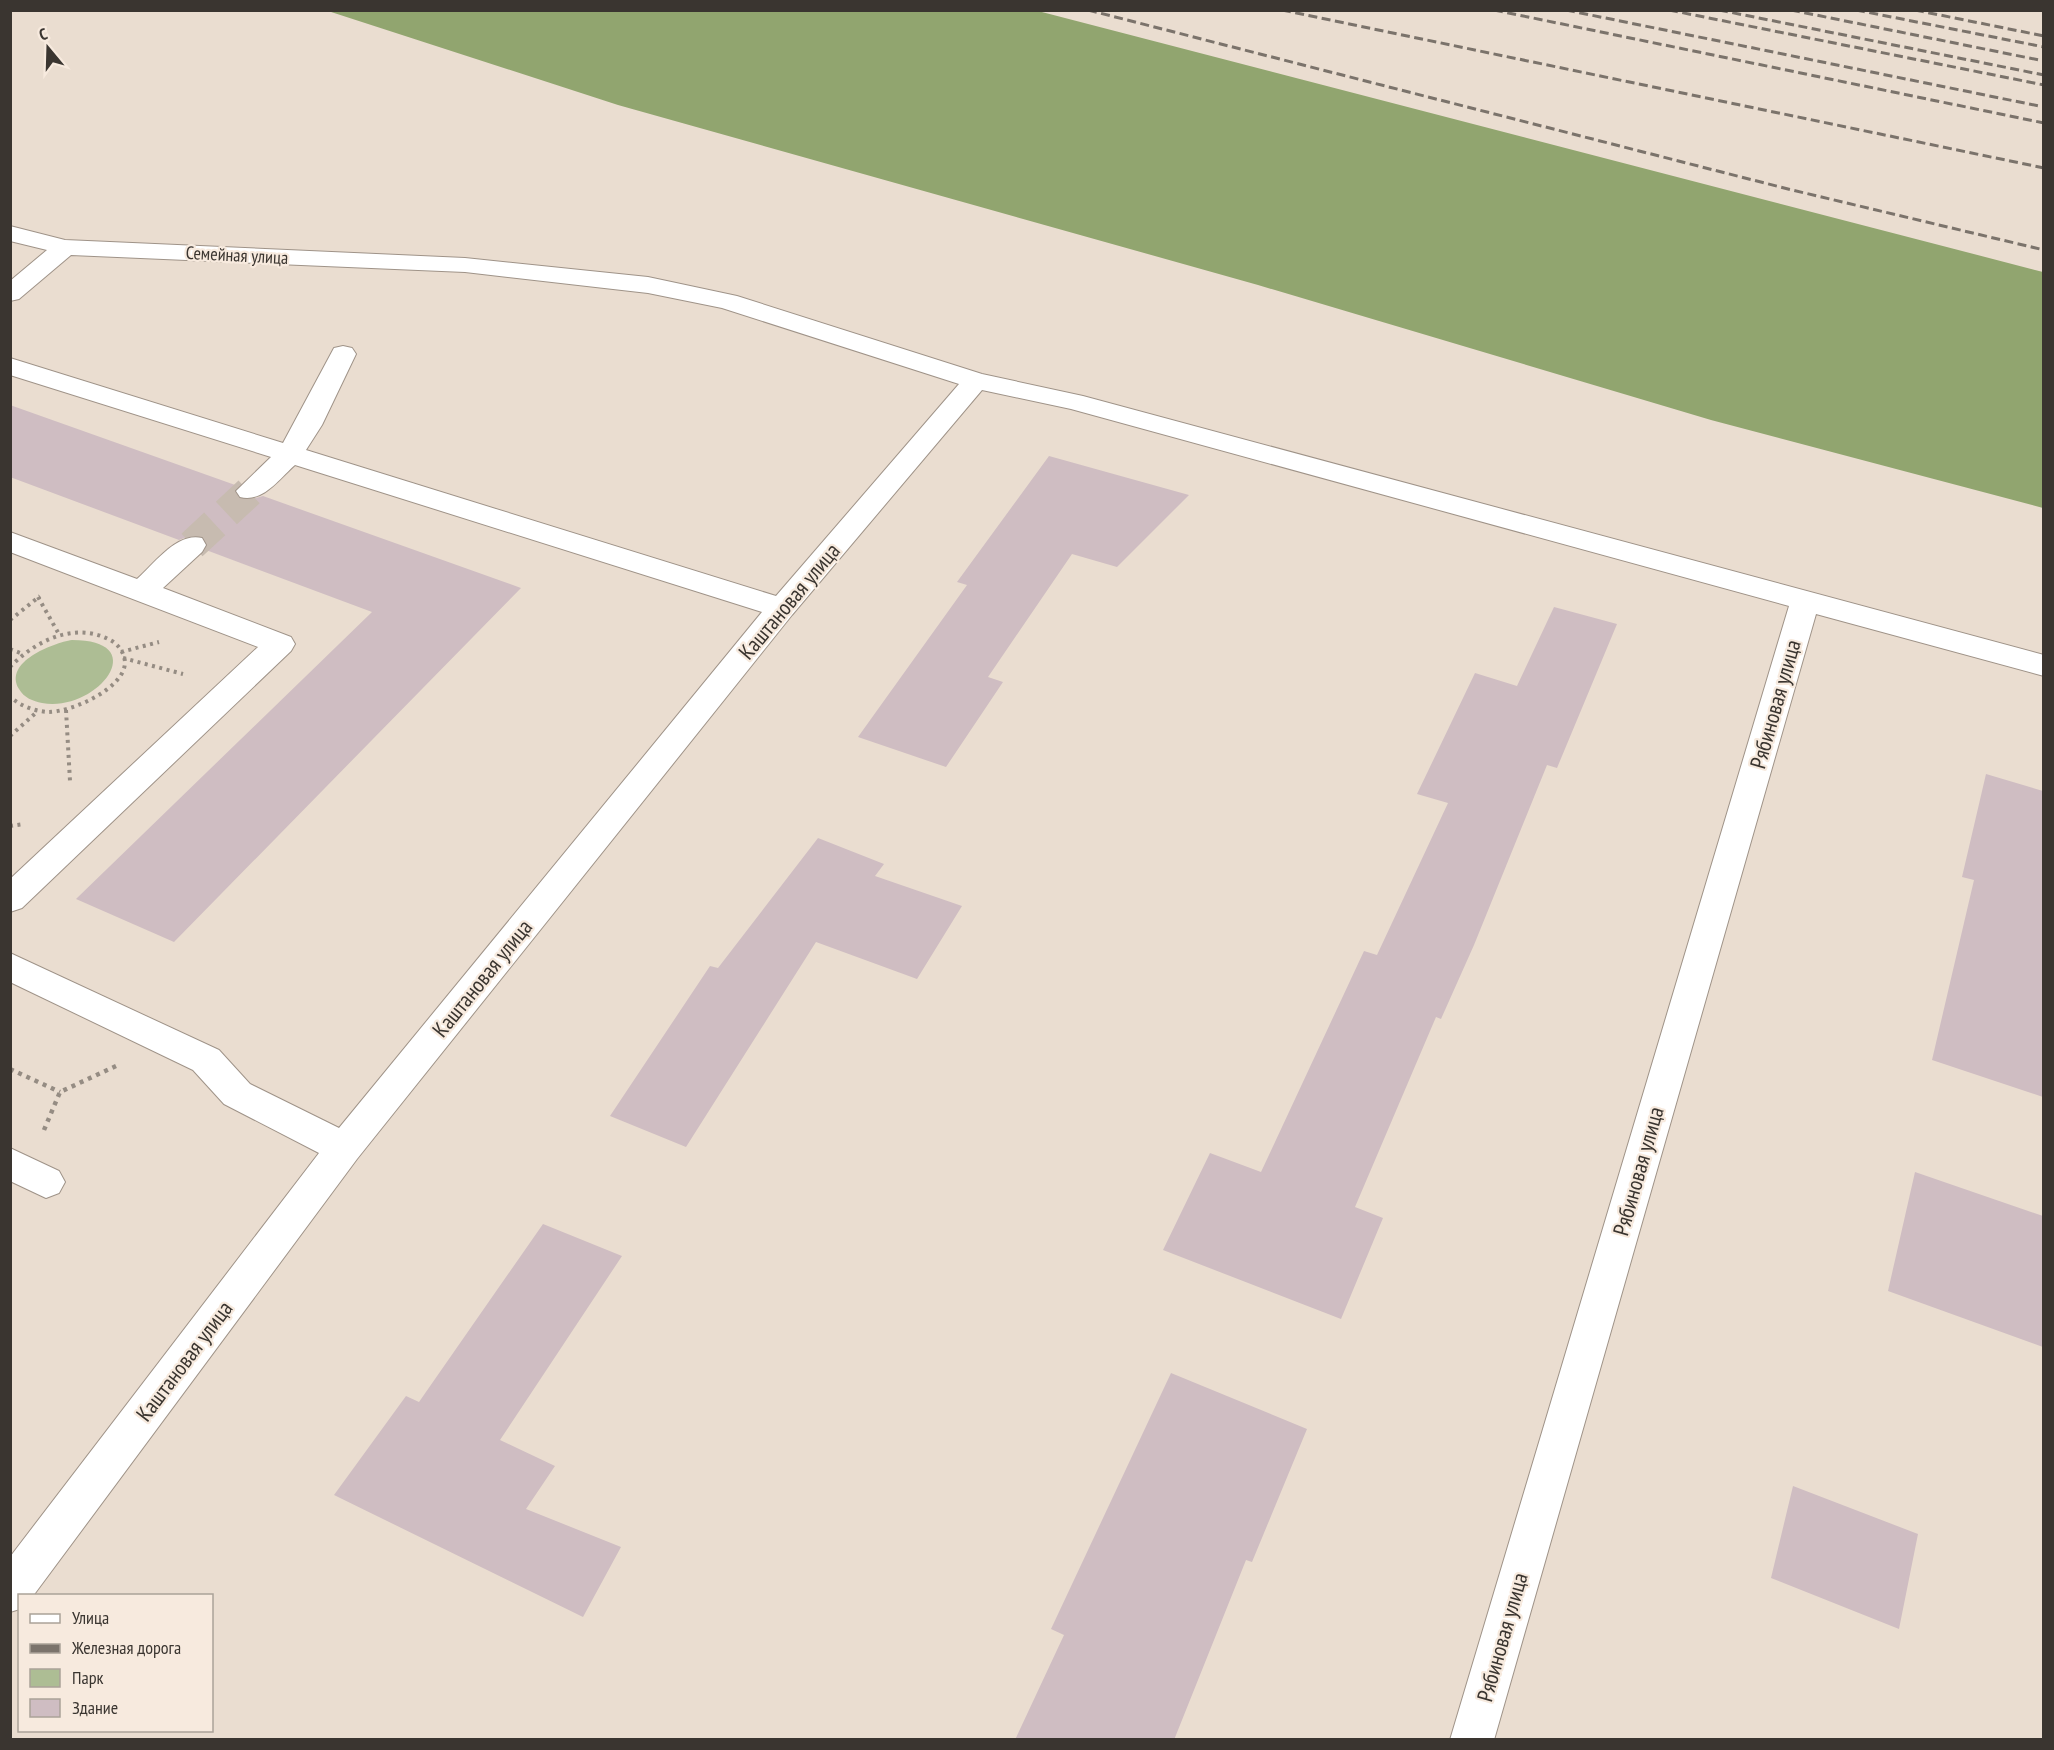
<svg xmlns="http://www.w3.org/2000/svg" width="2054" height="1750" viewBox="0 0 2054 1750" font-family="'PT Sans Narrow',sans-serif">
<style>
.green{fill:#adbd94}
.forest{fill:#91a56f}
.building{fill:#cfbdc2}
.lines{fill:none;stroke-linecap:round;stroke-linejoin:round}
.minor-tunnel{stroke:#c7bbb0;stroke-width:31;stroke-dasharray:31 16;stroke-linecap:butt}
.minor-casing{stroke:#9f9388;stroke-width:2}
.path-far1{stroke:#958c83;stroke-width:4;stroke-dasharray:3 4.5;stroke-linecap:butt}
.path{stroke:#958c83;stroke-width:4.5;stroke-dasharray:4 5;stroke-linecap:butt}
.minor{fill:#fff;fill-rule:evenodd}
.rail{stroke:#7b736b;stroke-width:3;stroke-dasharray:9 4.5;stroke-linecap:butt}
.labels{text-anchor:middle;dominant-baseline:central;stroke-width:4.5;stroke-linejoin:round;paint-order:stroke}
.far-street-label{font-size:18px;fill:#3a3530;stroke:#f7eade}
.street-label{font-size:22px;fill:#3a3530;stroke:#f7eade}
</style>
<rect width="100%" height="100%" fill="#eaddd0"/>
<path class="green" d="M72,640C154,640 97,713 42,703C33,701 24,698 19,689C3,662 53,643 72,640Z"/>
<path class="forest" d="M328,11H1038L2043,272V508L1711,420L1258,285L618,105Z"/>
<path class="building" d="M10,405L238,486L234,491L240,499L249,500L263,496L521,588L174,942L76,899L372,612L206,550L208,544L202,536L192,535L179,540L10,477Z
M1049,456L1189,495L1117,567L1072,554L988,677L1003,682L946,767L858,737L967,585L957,582Z
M1554,607L1617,624L1557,768L1547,765L1474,945L1441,1019L1436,1017L1355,1207L1383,1218L1341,1319L1163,1250L1210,1153L1261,1172L1364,951L1377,955L1448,803L1417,794L1475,673L1517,686Z
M1986,774L2043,791V1097L1932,1060L1974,880L1962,877Z
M818,838L884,864L875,876L962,906L917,979L816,942L686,1147L610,1116L710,966L718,968Z
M1915,1172L2043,1216V1347L1888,1291Z
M543,1224L622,1256L500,1440L555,1466L526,1509L621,1547L583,1617L334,1495L406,1396L419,1402Z
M1171,1373L1307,1429L1252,1562L1246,1560L1174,1740H1015L1064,1635L1051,1629Z
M1793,1486L1918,1534L1899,1629L1771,1578Z"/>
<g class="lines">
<path class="minor-tunnel" d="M192,545L250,491"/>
<defs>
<path id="minor" d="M10,226L65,240L465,258L648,277L737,296L982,374L1083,396L2044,655V676L1816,614L1494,1740H1450L1789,606L1071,409L982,390L792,615L357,1159L33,1596H20V1609L10,1612V1557L319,1153L224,1104L193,1070L10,982V953L219,1050L250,1084L339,1128L762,612L295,465C279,479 263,503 240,497L236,491L271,457L10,375V358L283,443L334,348L343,346L352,348L356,354L322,425L306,450L776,596L959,384L722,308L648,293L465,272L71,255L19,299L10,301V281L47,250L10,241Z
M10,532L137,579C155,563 177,532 202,538L206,545L202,552L163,588L291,637L295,644L291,651L22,908L10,912V879L258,647L10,552Z
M10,1148L59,1171L65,1182L59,1193L46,1198L10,1181Z"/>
</defs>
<use href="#minor" class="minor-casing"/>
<path class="path-far1" d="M38,597L60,636
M10,620L40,596
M10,649L23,654
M121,652L159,642
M123,658L183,674
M10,667C35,641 75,621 110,640C118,644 124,652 125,662C125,689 71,712 48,712C34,711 21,706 10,697
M66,710L70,781
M10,736L38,711
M10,826L24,824"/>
<path class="path" d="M10,1069L60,1092
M44,1130L60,1092L116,1066"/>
<use href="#minor" class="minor"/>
<path class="rail" d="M1088,10L1788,189L2044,250
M1282,10L2044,168
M1494,10L2044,123
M1566,10L2044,107
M1669,10L2044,85
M1719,10L2044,75
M1791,10L2044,61
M1856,10L2044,47
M1915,10L2044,36"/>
</g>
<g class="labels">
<g class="far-street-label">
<text transform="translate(237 255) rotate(3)">Семейная улица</text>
</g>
<g class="street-label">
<text transform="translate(789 601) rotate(-50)">Каштановая улица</text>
<text transform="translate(1775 704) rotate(-74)">Рябиновая улица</text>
<text transform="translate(482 978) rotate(-51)">Каштановая улица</text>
<text transform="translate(1638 1171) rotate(-74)">Рябиновая улица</text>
<text transform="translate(184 1361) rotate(-53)">Каштановая улица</text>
<text transform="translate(1502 1637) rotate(-74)">Рябиновая улица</text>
</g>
</g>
<rect width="2054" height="1750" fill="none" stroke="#3a3530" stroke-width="24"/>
<rect x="18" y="1594" width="195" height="138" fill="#f7eade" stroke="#aba298" stroke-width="1.5"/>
<rect x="30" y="1614" width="30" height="9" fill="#ffffff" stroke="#aba298" stroke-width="1.5"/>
<text x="72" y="1624" font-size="18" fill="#3a3530">Улица</text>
<rect x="30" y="1644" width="30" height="9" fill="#7b736b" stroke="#aba298" stroke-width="1.5"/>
<text x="72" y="1654" font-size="18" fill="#3a3530">Железная дорога</text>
<rect x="30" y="1669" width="30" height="18" fill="#adbd94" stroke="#aba298" stroke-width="1.5"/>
<text x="72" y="1684" font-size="18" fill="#3a3530">Парк</text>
<rect x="30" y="1699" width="30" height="18" fill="#cfbdc2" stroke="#aba298" stroke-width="1.5"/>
<text x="72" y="1714" font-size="18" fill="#3a3530">Здание</text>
<g transform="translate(48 48) rotate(341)" stroke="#f7eade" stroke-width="4.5" paint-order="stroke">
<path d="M0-4.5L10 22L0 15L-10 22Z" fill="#3a3530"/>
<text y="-9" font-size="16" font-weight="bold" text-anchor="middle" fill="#3a3530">С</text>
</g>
</svg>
